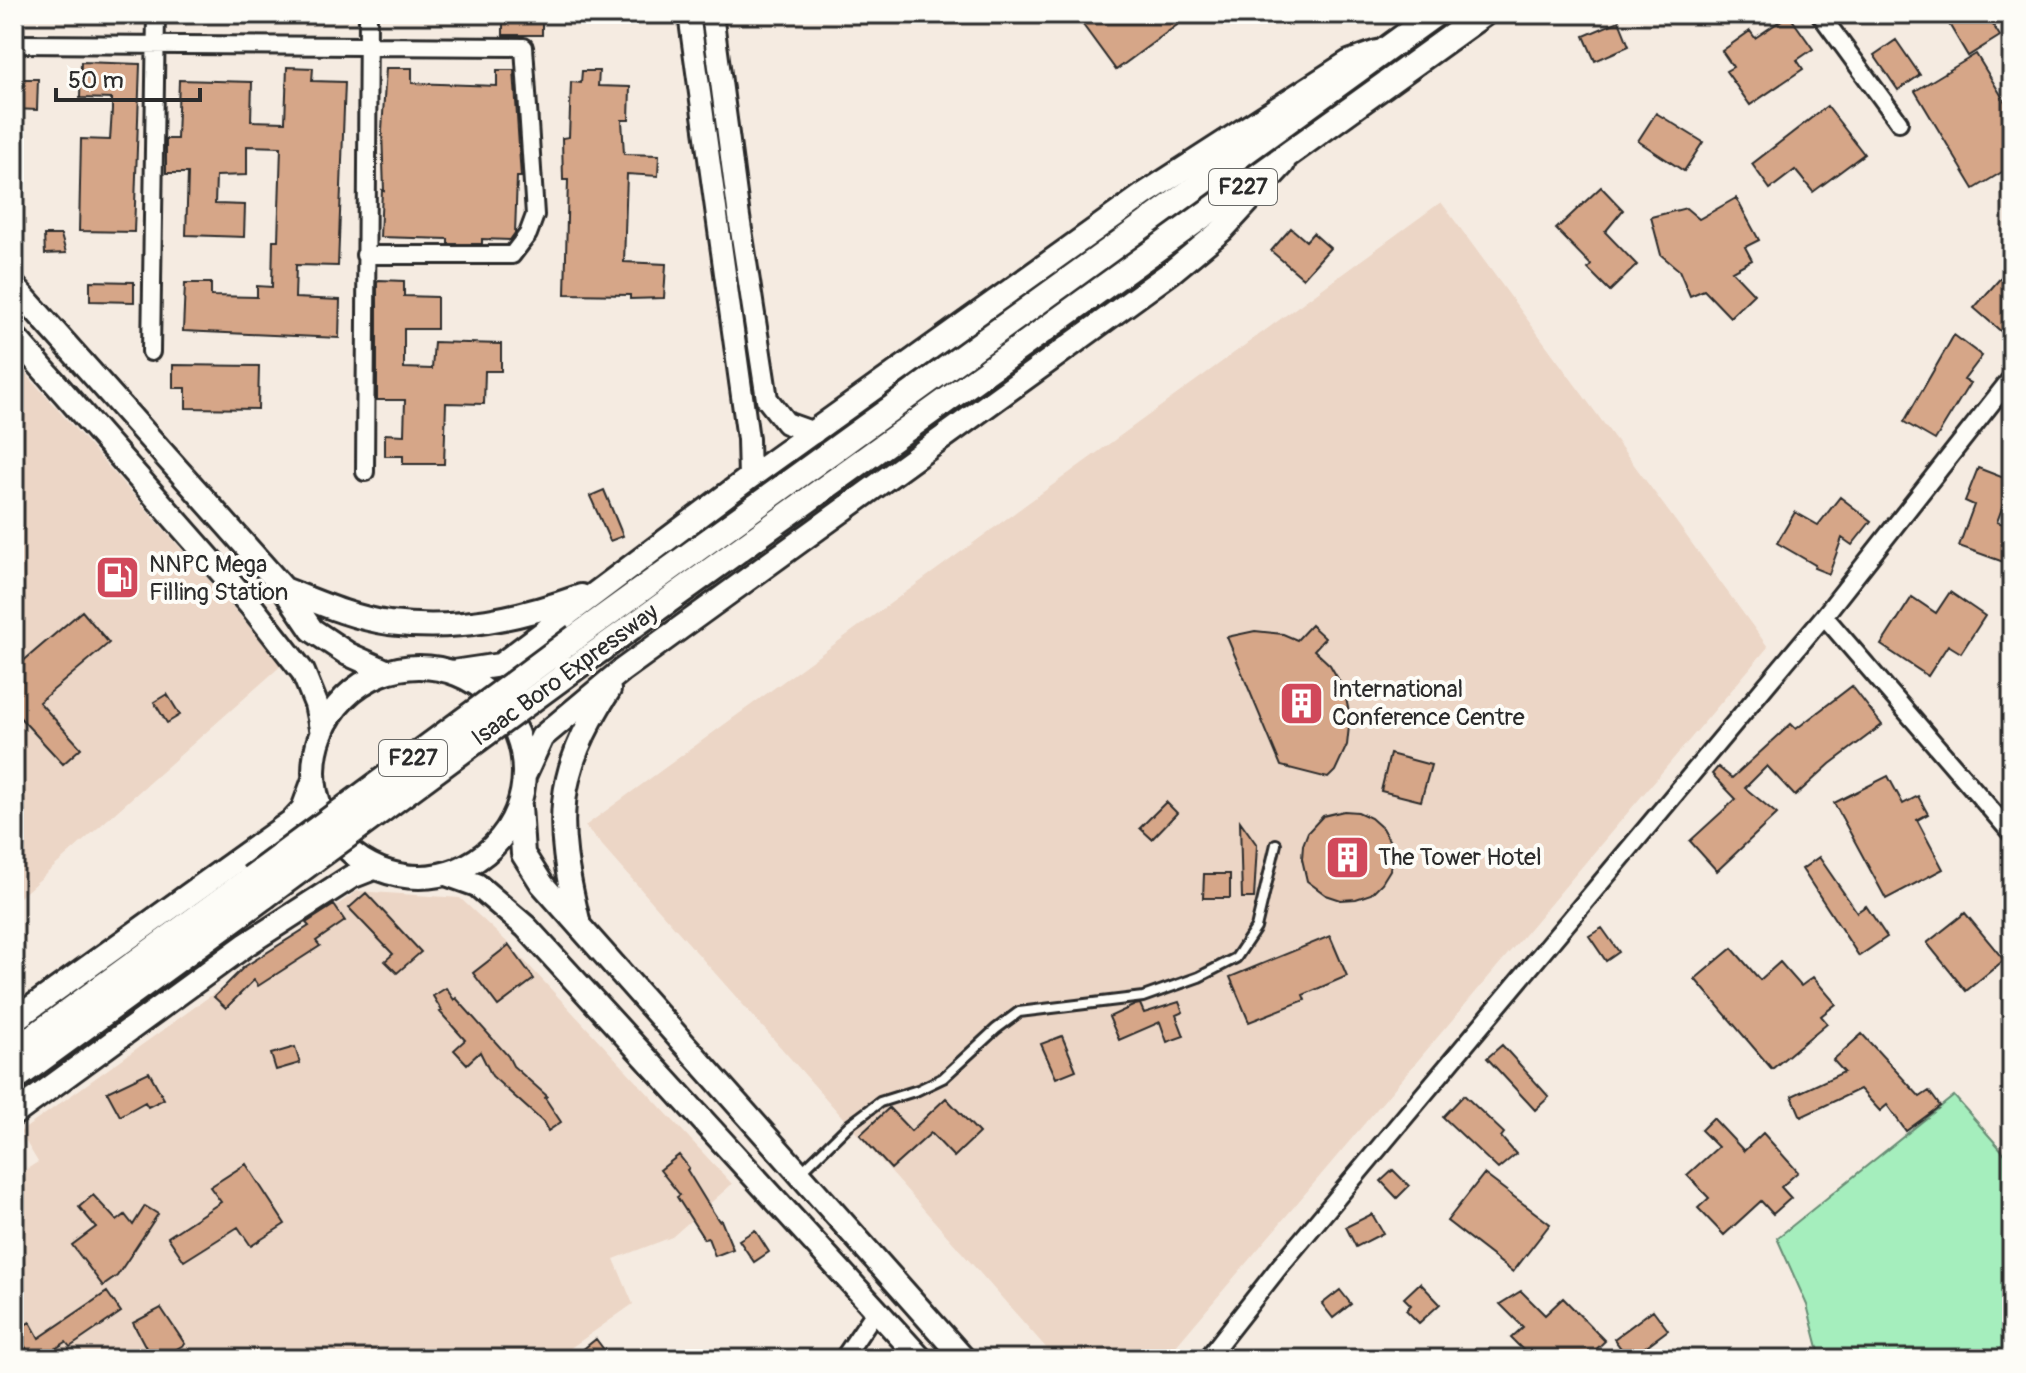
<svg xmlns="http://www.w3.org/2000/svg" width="2026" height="1373" viewBox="0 0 2026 1373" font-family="Pangolin,sans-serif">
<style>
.built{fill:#ecd6c6}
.green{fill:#a5eebd;stroke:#688c74;stroke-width:2}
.building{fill:#d6a688;stroke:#2b2b2b;stroke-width:2}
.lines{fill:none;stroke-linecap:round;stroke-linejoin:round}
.service-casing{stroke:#2b2b2b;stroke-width:14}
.minor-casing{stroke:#2b2b2b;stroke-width:22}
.tertiary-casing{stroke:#2b2b2b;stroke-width:26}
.secondary-casing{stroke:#2b2b2b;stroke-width:28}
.primary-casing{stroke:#2b2b2b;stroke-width:30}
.service{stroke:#fdfcf7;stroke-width:8}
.minor{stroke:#fdfcf7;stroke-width:16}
.tertiary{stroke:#fdfcf7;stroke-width:20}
.secondary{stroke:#fdfcf7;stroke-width:22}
.primary{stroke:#fdfcf7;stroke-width:24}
.primary-bridge-casing{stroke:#2b2b2b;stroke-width:30;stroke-linecap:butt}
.primary-bridge{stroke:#fdfcf7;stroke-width:24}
.labels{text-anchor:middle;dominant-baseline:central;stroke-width:8;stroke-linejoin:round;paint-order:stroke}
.shield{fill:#fdfcf7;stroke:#6a6a68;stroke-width:2}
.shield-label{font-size:22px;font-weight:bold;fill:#2b2b2b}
.poi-label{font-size:24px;fill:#2b2b2b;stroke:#fdfcf7;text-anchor:start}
.street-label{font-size:24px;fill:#2b2b2b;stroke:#fdfcf7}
</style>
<rect width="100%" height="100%" fill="#f5ebe1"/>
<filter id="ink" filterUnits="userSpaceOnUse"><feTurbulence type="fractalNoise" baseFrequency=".0125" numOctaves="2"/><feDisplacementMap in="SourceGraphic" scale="16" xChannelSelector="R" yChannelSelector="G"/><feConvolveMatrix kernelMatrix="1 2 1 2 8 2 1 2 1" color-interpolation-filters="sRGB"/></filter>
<g filter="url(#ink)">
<path class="built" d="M1441,202L1768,647L1165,1359H1056L585,826Z
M14,360L283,664L20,897L14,889Z
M357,891L460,898L508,943L732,1184L672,1237L614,1259L633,1304L555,1359H14V1177L38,1162L20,1132Z"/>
<path class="green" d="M1954,1096L2012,1162V1359H1821L1807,1305L1777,1238Z"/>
<path class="building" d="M503,14H542V35H503Z
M1075,14H1192L1116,70Z
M1943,14H1986L2000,36L1968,56Z
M1789,15L1813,49L1797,60L1803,69L1750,105L1726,71L1733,67L1722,51L1750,31L1755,38Z
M1619,21L1629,46L1595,61L1584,36Z
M1896,40L1920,75L1898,90L1874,55Z
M1976,54L2012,113V166L1974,189L1915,91Z
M81,62L140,64L134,232L79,231L81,139L110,140L112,110V99L80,98Z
M287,67L313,68L312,81L345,82L338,266L296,265L295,298L340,300L339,338L183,331L185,283H211V296L257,297V286L272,287L273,240H278L281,147L247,146V175L216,176L215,204L245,205L244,237L186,235L188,173H166V139H177L179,80L252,82L251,121L285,122Z
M386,68H412V83L497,86V70H514L521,177H517L515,233L510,240L482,239V244H448V239L380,237L382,190L384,191L382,130Z
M582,71H599L598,86L630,87L629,120H622L624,154L659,155L658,176L627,174L624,262L666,264L664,298L630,299V295L565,294L568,180H563L562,138L569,137L571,82L581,83Z
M14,79H38L37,110L14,109Z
M1827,106L1864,154L1813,192L1795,170L1770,189L1752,164Z
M1656,113L1703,142L1684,171L1638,141Z
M1601,187L1623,210L1605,232L1637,265L1610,291L1588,269L1591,265L1556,229Z
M1736,198L1759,240L1745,247L1752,260L1732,271L1754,294L1730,317L1704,290L1690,296L1679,270L1661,255L1651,217L1686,208L1699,219Z
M1291,228L1306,241L1313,233L1330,248L1303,278L1271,251Z
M44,235H61L66,253L45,254Z
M2012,265V323L2003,333L1974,308Z
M379,280L404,281V296L437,297V329H404V368L432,369L434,342L501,344V371H485L484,404L446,403L444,464H403V456H385V434L404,435L405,400H377V281Z
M90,281L134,282V302L90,301Z
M1954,335L1982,356L1964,380L1970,383L1935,440L1904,422Z
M173,365L259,366L258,409L186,408V388H173Z
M1978,468L2012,481L1997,522L2012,527V565L1959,546L1974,505L1965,501Z
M604,490L623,536L610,541L590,496Z
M1840,497L1871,521L1852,545L1842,538L1829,574L1814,568L1815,565L1777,543L1795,512L1818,525Z
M1950,592L1985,616L1961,653L1948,645L1928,676L1881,645L1912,597L1936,613Z
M82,611L109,643L39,702L81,748L63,764L14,711V669Z
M1311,625L1325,638L1314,650L1330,665L1344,689L1350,717L1347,745L1335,771L1328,778L1281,766L1227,637L1255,631L1283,634L1297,640Z
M1852,686L1882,725L1830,764L1795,796L1767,766L1745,788L1777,814L1717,871L1690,841L1736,799L1712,774L1718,767L1732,778L1791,724L1796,729Z
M167,694L180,715L167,723L154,702Z
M1390,754L1431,765L1421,801L1381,791Z
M1888,776L1903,804L1918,796L1928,814L1917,820L1943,869L1886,899L1834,803Z
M1166,802L1177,813L1152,839L1140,828Z
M1344,811L1358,812L1371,818L1382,828L1389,840L1392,854L1390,870L1382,883L1371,894L1356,899L1341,900L1326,895L1307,881L1302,859L1303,845L1308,832L1323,816Z
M1240,821L1257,845L1254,898H1242Z
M1819,857L1857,912L1866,906L1887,937L1859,956L1802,869Z
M1204,874H1230V898H1203Z
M366,893L421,952L397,973L385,961L393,954L349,908Z
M334,905L345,921L316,941L320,946L258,986L254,980L226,1008L214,997L244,967L309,926L306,923Z
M1965,913L2004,960L1966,991L1927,943Z
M1602,928L1619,952L1606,961L1589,936Z
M1330,936L1347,976L1303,995L1305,1000L1249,1022L1230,977Z
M509,945L534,979L498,1006L473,973Z
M1732,948L1760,980L1780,962L1801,986L1813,977L1836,1004L1821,1016L1827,1023L1772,1069L1695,979Z
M446,988L454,1000L456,998L508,1056L513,1066L547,1096L545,1098L561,1122L548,1131L543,1122L492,1076L480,1052L467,1064L454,1050L465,1040L440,1012L442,1011L433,996Z
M1179,1002L1183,1012L1176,1015L1184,1036L1167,1042L1160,1022L1119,1040L1109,1017L1135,1005L1140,1004L1144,1013Z
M1862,1034L1920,1097L1929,1091L1940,1106L1906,1131L1887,1105L1880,1111L1860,1089L1801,1117L1792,1096L1844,1072L1833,1060Z
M1062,1036L1076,1070L1056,1078L1041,1044Z
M1502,1045L1549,1097L1535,1110L1487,1058Z
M295,1047L300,1063L276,1070L271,1054Z
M149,1072L164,1099L148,1107L145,1102L120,1116L107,1092Z
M1464,1095L1504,1133L1501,1137L1516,1154L1498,1169L1443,1117Z
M946,1098L979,1133L954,1157L931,1133L891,1169L860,1135L889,1108L911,1131Z
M1713,1118L1744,1151L1763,1133L1798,1172L1781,1187L1791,1198L1773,1214L1761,1201L1724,1235L1698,1208L1709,1198L1687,1175L1718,1147L1701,1130Z
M679,1155L689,1168L687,1170L706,1201L719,1221L721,1220L733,1249L715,1256L708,1238L704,1239L677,1197L680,1195L660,1170Z
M246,1164L285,1224L251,1246L238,1227L184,1261L168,1237L221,1202L210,1187Z
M1393,1170L1409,1186L1397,1198L1381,1181Z
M1484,1174L1550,1224L1513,1272L1447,1221Z
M93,1195L117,1221L125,1215L133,1225L145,1206L158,1214L117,1276L103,1286L72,1245L96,1227L79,1207Z
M1372,1214L1383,1233L1356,1247L1346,1227Z
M755,1230L769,1252L754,1262L739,1240Z
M1420,1283L1440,1304L1419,1323L1406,1310L1411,1305L1404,1298Z
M1340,1290L1351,1304L1333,1318L1322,1304Z
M1521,1291L1545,1315L1563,1298L1605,1341L1586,1359H1532L1511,1338L1523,1327L1500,1304Z
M107,1292L121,1312L70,1347L66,1342L39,1359H33L15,1331L30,1322L39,1338Z
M161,1308L185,1344L160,1359H152L133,1323Z
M1653,1310L1668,1330L1629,1359L1614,1339Z
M596,1339L611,1359H571Z"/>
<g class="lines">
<defs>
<path id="service" d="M800,1173L849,1125L880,1102L918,1090L943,1078L996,1029L1019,1012L1143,997L1199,977L1236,958L1256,928L1276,844"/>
<path id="minor" d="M1820,14L1899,122
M14,44L524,47L535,215L528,234L512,255H365
M151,352L156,14
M365,472L368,14
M1824,616L2012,834
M843,1359L877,1309
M1207,1359L1280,1266L1824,616L2012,377"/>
<path id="tertiary" d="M689,14L748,439L749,478
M712,14L739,217L767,399L786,423L814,433"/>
<path id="secondary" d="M14,286L284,589L312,630L348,654L386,671
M14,336L252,607L303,672L316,704L322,733
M284,589C317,602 353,618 389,623C458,631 517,619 581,596
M314 772a105 105 0 1 1 210 0a105 105 0 1 1-210 0Z
M453,672L500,665L749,478L1146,193L1349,62L1377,52
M525,774L542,737L621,671L1170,273L1222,230L1283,164
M520,806L523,854L542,884L964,1359
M446,874L477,885L526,927L921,1359
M578,920C555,824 554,774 609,690
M14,1020L292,821L303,809L313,782
M14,1114L247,944L351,877L374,868"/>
<path id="primary" d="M576,637L1435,14
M590,657L1483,14
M14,1051L251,878
M14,1079L265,896"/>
</defs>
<use href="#service" class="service-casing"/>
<use href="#minor" class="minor-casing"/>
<use href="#tertiary" class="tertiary-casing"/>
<use href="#secondary" class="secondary-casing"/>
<use href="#primary" class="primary-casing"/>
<use href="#service" class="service"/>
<use href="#minor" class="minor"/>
<use href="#tertiary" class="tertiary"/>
<use href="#secondary" class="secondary"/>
<use href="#primary" class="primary"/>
<defs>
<path id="primary-bridge" d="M251,878L576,637
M265,896L590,657"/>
</defs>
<use href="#primary-bridge" class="primary-bridge-casing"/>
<use href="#primary-bridge" class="primary-bridge"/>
</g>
</g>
<defs>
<symbol id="fuel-square" viewBox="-11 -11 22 22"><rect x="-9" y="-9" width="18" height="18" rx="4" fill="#d1495b" stroke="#fdfcf7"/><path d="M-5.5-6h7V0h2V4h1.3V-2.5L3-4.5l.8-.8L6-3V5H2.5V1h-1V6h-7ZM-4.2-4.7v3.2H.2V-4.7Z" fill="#fff"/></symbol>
<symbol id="building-square" viewBox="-11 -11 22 22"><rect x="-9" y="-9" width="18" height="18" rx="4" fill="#d1495b" stroke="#fdfcf7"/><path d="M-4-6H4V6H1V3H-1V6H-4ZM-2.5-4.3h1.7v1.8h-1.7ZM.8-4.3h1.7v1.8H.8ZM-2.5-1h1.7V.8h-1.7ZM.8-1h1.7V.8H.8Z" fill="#fff"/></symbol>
</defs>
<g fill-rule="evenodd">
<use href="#fuel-square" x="92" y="552" width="51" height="51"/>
<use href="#building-square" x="1276" y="678" width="51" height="51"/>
<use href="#building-square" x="1322" y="832" width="51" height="51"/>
</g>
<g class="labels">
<g class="shield">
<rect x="1209" y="169" width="68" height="36" rx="6"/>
<rect x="379" y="740" width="68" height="36" rx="6"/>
</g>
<g class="shield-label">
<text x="1243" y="187">F227</text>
<text x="413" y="758">F227</text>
</g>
<g class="poi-label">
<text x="149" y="564">NNPC Mega<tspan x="149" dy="28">Filling Station</tspan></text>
<text x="1332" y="689">International<tspan x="1332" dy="28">Conference Centre</tspan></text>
<text x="1378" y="857">The Tower Hotel</text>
</g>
<g class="street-label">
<text transform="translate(565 675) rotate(-36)">Isaac Boro Expressway</text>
</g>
</g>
<rect width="2026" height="1373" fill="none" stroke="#fdfcf7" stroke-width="48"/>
<rect x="24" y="24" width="1978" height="1325" fill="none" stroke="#2b2b2b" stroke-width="3" filter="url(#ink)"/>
<path d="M56 88v12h144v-12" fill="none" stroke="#2b2b2b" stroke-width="4"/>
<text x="68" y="88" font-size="24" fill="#2b2b2b" stroke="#fdfcf7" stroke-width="6" paint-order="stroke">50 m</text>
</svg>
